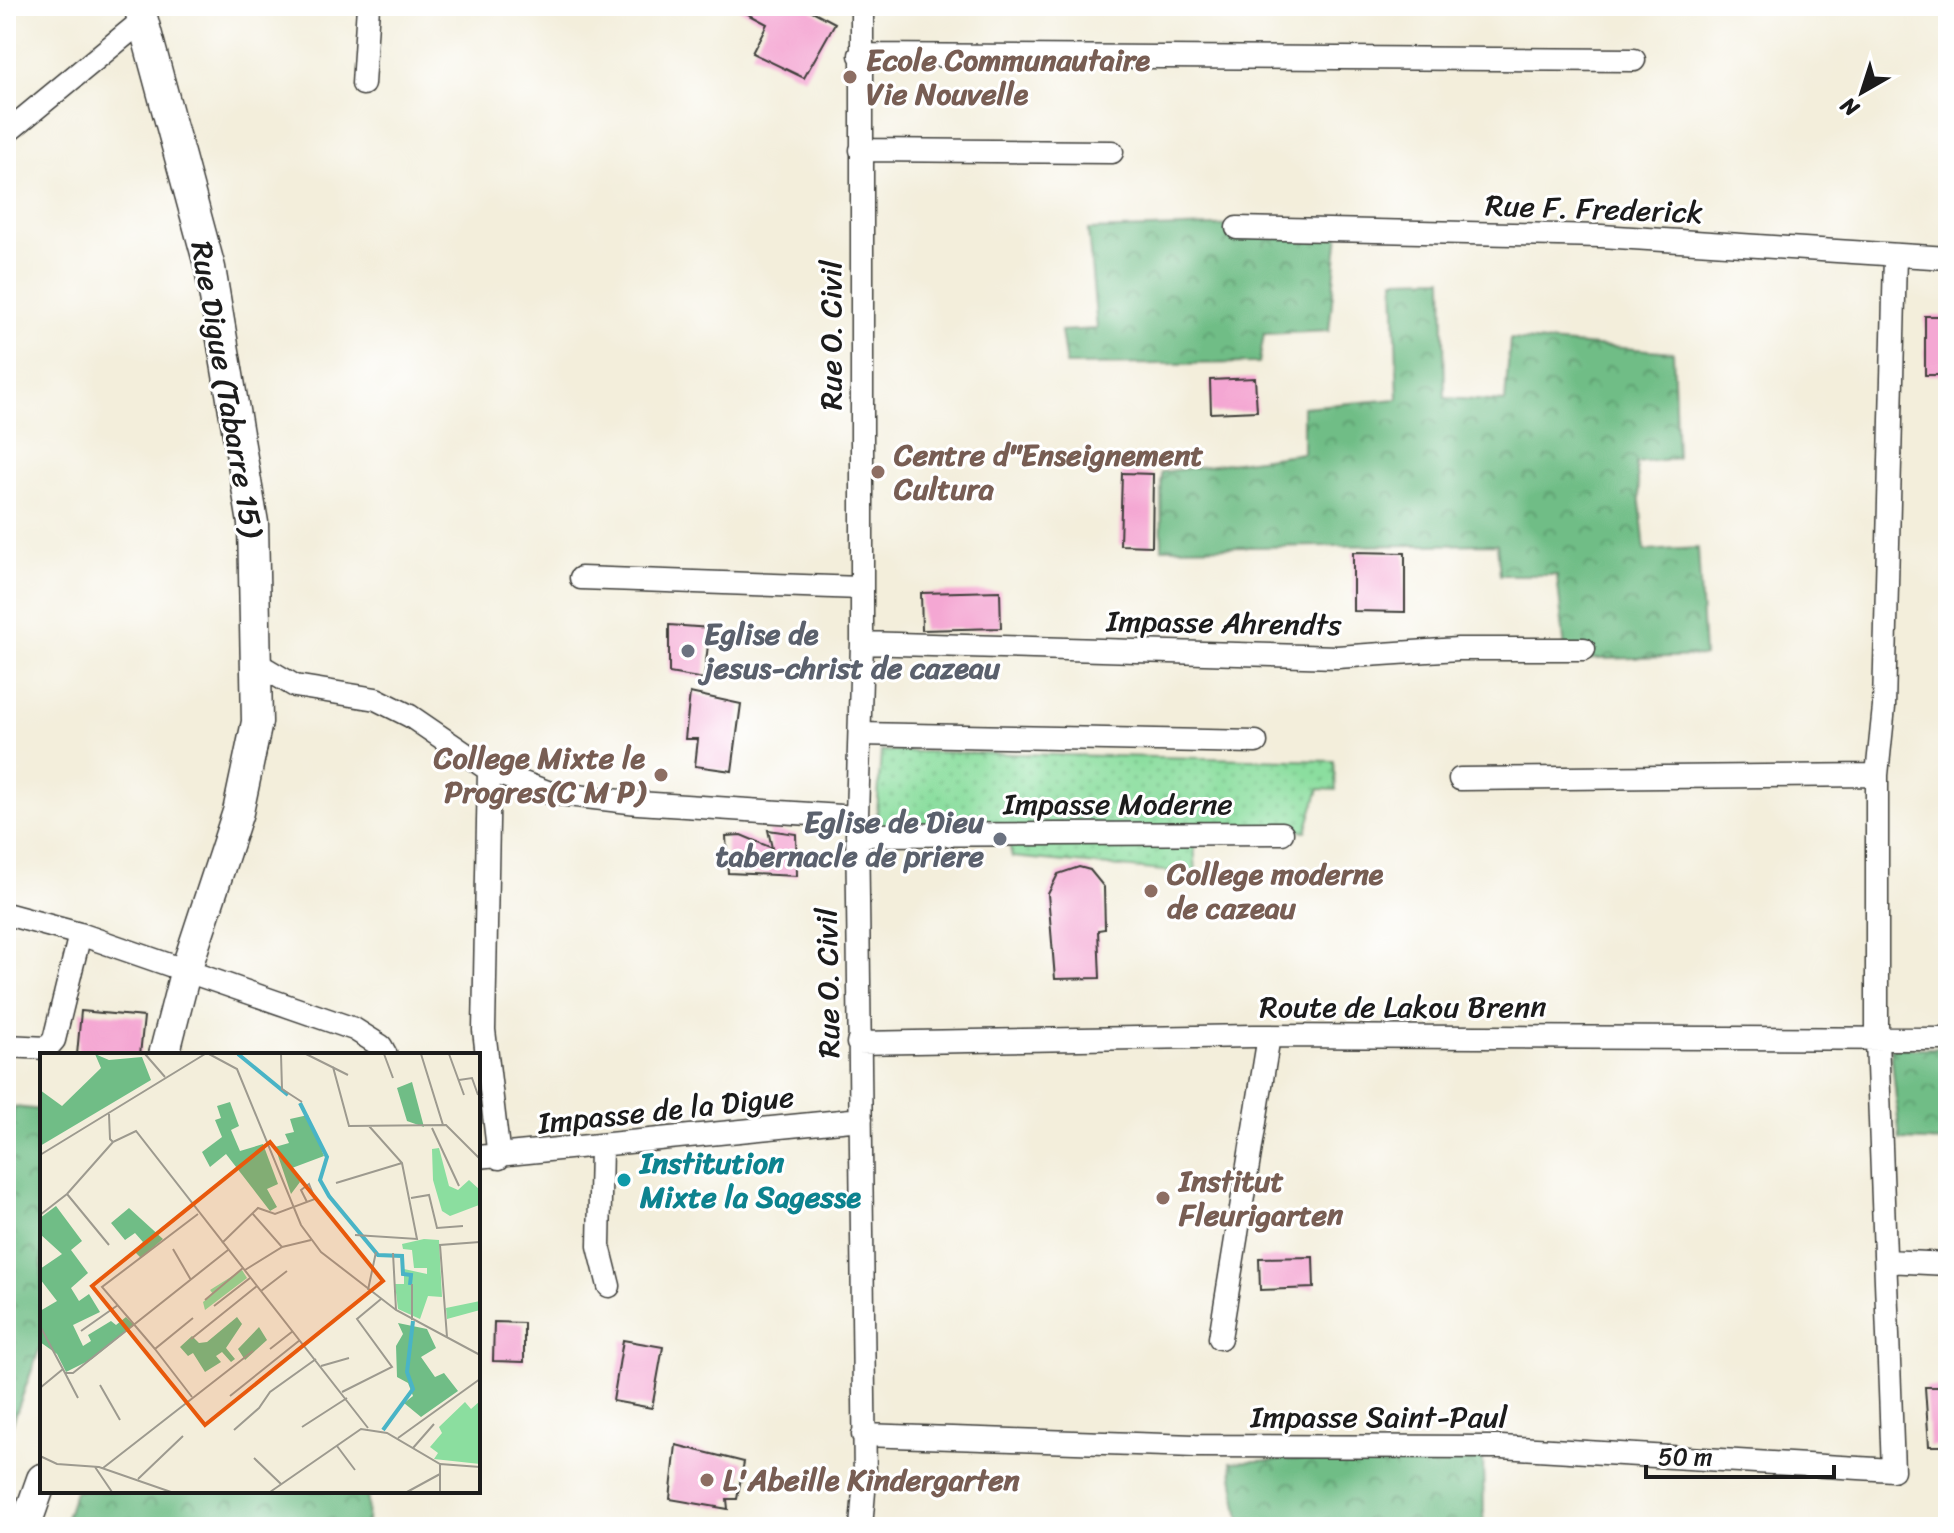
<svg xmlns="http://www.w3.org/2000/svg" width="1954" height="1533" viewBox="0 0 1954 1533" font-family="Sriracha,sans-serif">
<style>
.grass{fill:url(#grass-dots);stroke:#547d5e;stroke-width:2}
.forest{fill:url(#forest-crowns);stroke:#466c51;stroke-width:2}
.building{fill:#f4a7d3}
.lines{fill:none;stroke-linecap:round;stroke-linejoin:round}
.street-casing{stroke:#3c3c39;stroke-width:25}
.secondary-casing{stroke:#3c3c39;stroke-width:33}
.street{stroke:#fff;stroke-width:22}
.secondary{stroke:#fff;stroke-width:30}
.education-dot{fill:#8d6e63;stroke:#fff;stroke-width:3}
.worship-dot{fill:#6b7280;stroke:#fff;stroke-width:3}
.culture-dot{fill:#0f9aa8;stroke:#fff;stroke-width:3}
.labels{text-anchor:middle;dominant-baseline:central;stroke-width:6;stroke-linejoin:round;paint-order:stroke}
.education-label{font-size:30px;font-weight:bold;fill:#785e54;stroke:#fff;text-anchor:start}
.street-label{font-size:30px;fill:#1c1c1c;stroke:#fff}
.worship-label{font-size:30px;font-weight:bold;fill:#5b616d;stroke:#fff;text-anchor:start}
.culture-label{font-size:30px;font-weight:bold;fill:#0d838f;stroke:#fff;text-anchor:start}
.inset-river{fill:none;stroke:#49b4c6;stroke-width:4}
.inset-road{fill:none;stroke:#9d9a8f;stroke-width:2}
.view{fill:#e8590c;fill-opacity:0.15;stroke:#e8590c;stroke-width:4}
.inset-edge{fill:none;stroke:#1c1c1c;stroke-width:4}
</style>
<defs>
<pattern id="grass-dots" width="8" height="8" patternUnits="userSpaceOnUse" patternTransform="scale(2)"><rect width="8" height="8" fill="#8bde9f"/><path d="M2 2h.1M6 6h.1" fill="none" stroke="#77be88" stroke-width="1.8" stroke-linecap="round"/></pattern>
<pattern id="forest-crowns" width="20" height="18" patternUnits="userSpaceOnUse" patternTransform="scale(2)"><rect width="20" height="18" fill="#70bd86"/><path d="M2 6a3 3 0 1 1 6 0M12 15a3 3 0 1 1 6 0" fill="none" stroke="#5b996d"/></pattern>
</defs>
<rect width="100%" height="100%" fill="#fff"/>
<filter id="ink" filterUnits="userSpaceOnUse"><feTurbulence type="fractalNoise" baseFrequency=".0125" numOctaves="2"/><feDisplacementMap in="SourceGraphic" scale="16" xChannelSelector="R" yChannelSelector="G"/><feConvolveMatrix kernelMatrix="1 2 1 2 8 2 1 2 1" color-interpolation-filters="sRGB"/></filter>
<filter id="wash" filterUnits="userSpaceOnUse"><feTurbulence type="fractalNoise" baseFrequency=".006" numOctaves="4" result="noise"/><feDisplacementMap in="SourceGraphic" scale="32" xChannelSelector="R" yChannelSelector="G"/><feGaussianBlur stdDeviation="1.8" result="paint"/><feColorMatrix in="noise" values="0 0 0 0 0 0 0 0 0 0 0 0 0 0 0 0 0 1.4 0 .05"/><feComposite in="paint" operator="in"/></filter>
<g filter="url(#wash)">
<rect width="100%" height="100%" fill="#f3eedb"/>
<path class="grass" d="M881,751L1334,761L1336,790L1319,789L1306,831L1193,827L1196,874L1012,857L1008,839L876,831Z"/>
<path class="forest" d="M1340,222L1329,331L1264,334L1259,363L1066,365L1061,331L1097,329L1088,230Z
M1443,278L1445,398L1505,402L1510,339L1673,352L1677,458L1636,463L1645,551L1698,548L1704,656L1566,660L1557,575H1500L1497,544L1162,548L1161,472L1303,453V407L1398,399L1394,279Z
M1891,1048H1948V1142L1900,1140Z
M14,1107L42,1110V1342L6,1441V1179Z
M1483,1452L1484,1527H1241L1231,1462Z
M75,1491H368L367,1527H63Z"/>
<g id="blocks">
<path class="building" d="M733,6H803L835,23L804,78L752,53L767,24Z
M1925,316H1948V375H1925Z
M1255,378L1257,411L1211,413L1210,380Z
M1122,473L1153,474L1152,546L1120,545Z
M1353,552L1405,553V612L1353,611Z
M1000,591L1001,628L922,630L921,593Z
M669,625L710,628L704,679L669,673Z
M690,693L741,704L732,771L695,766L698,739H685Z
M768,830L796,834L797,876L728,873L726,836L741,835L772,848Z
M1079,867L1090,870L1104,887L1105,929L1098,930L1100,978L1055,979L1048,894L1058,874Z
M81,1011L144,1017L140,1055H77Z
M1313,1257L1314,1288L1260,1290L1259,1258Z
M494,1322L524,1323V1362L493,1361Z
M623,1340L663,1347L652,1408L613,1401Z
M1925,1387H1948V1446H1929Z
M676,1445L744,1462L737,1499H727L728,1509L670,1499Z"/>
</g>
</g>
<g filter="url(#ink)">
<use href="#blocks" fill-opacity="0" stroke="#3c3c39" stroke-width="2"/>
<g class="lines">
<defs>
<path id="street" d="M860,55L1634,60
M363,84L368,6
M6,133L143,20
M861,150L1112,152
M1237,228L1601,236L1948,258
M581,578L861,588
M862,643L1337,657L1458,649H1584
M256,663L295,686L376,699L410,716L489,770
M860,734L1256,742
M1460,779L1877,775L1884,707L1895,256
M857,835L1282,833
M6,914L80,934L354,1029L381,1046L386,1055
M858,1043L1254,1036L1948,1039
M6,1046L47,1048L54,1040L80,934
M601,1147L599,1246L609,1286
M478,1157L861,1119
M499,1158L484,1030L489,770L550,793L638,803L857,817
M1886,1261L1948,1264
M1220,1338L1269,1036
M863,1435L1195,1446L1501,1447L1893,1470L1877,1039V775
M861,1527L865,1480L857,817L862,643V6"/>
<path id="secondary" d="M139,6L210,268L253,523L257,722L238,812L185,973L164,1055
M25,1527L42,1479"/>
</defs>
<use href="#street" class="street-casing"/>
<use href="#secondary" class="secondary-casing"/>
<use href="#street" class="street"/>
<use href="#secondary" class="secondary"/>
</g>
</g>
<g class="education-dot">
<circle cx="850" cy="77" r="8"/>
<circle cx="878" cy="472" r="8"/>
<circle cx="661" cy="775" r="8"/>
<circle cx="1151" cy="891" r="8"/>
<circle cx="1163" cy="1198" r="8"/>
<circle cx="707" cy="1480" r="8"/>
</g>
<g class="worship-dot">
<circle cx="688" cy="651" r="8"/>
<circle cx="1000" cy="839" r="8"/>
</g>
<circle class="culture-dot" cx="624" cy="1180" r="8"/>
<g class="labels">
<g class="education-label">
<text x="866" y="60">Ecole Communautaire<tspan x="866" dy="34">Vie Nouvelle</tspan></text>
<text x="894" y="455">Centre d"Enseignement<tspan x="894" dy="34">Cultura</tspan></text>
<text x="645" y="758" text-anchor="end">College Mixte le<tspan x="645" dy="34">Progres(C M P)</tspan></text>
<text x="1167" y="874">College moderne<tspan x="1167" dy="34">de cazeau</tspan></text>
<text x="1179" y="1181">Institut<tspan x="1179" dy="34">Fleurigarten</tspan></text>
<text x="723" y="1480">L'Abeille Kindergarten</text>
</g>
<g class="street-label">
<text transform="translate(1594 209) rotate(2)">Rue F. Frederick</text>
<text transform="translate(831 335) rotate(-90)">Rue O. Civil</text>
<text transform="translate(227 389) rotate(80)">Rue Digue (Tabarre 15)</text>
<text transform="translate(1224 623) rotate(1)">Impasse Ahrendts</text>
<text x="1118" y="804">Impasse Moderne</text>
<text transform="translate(828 983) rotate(-91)">Rue O. Civil</text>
<text x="1403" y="1007">Route de Lakou Brenn</text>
<text transform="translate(666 1110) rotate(-6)">Impasse de la Digue</text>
<text x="1379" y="1417">Impasse Saint-Paul</text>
</g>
<g class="worship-label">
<text x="704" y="634">Eglise de<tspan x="704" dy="34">jesus-christ de cazeau</tspan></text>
<text x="984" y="822" text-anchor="end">Eglise de Dieu<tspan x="984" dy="34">tabernacle de priere</tspan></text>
</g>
<g class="culture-label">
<text x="640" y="1163">Institution<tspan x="640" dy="34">Mixte la Sagesse</tspan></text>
</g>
</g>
<g transform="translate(40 1053)">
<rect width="440" height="440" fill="#f3eedb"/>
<path d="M399,95L409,133L418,137L429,127L440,137L439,152L410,163L402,158L393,127L392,96ZM384,186L399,187L402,244L388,243L380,266L358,256L355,231H364V216L387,221V215H374L372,197L363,196L362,191ZM202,217L207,225L165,257L163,249L173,241L170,237ZM440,248V257L407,266L406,255ZM440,348V411L394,406L398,400L390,394L402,380L399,374L425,349L431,356Z" fill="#8bde9f"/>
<path d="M55,1L69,7L102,4L111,27L0,93V37L22,53L61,15ZM372,29L384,74L367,68L357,35ZM190,49L199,73L191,77L200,98L223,91L238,131L227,136L237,154L230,158L186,101L170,114L162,99L182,84L175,67L181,65L177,53ZM268,62L284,103L252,115L260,129L251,141L235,94L249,90L245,81L254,79L250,66ZM16,153L42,188L31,197L48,220L31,235L39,248L49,241L60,259L33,272L43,293L51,288L48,282L71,268L76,272L86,264L94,272L52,306L26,319L17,301L0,289V258L17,248L0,226V216L22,201L0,181V165ZM89,155L123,186L101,205L94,198L103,189L95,180L85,187L71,170ZM197,264L202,271L186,295L195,306L191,309L182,299L176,303L181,309L165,319L153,300L148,303L140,294L152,283L159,290L167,289ZM358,270L387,276L396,295L381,304L395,324L404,320L418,338L381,364L364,350L373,343L368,330L357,324L356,293L363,281ZM219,274L227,287L205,307L198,296Z" fill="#70bd86"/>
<path class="inset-river" d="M198,1L248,42M260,50L287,104L280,127L289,143L338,202L362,203L363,221L371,222L370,232M343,377L373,336L367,319L373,268"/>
<path class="inset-road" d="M105,1L125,24M169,1L197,16L261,172L281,199L356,257L440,302M241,1L242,36L262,49M266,1L308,22M344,1L353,25M381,1L403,72M409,1L424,42M293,14L309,73L406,72L440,106M419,27L432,25L438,42M69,61L70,86L73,89L96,78L328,375M392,75L419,133M0,102L165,1M296,130L362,110M27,141L69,192M371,145L389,142L397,175L423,173M0,162L27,141L73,89M315,182L377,186L362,110L329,73M182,190L218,155L235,161L275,146L269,131L261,137L267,149M242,194L271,187M133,196L151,227M353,200L356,257M205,217L242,194L212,160M328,237L336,199M221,238L247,218M165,247L203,215M174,253L210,225M372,267V231M0,273L25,320H33L188,197M41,278L78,252M407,284L400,192L440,189M151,286L217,233M115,296L62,234L158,161M230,296L253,278M281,313L309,305M25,320L38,345M60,332L80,367M0,335L23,316M302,339L352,314L317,266L341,246M190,343L260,287M152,344L115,296L153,265M262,374L307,345M194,377L219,355L230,339L276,306M358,385L440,326M297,393L315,417M373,395L394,371M0,403L17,411L59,414L131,439M214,405L241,431M55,414L72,439M63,415L213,298M98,426L143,383M230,439L321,376L347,380L400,411L440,414M367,439L400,421M400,439V411"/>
<path class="view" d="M230,89L343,228L165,372L52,233Z"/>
<rect width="440" height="440" class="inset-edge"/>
</g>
<rect width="1954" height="1533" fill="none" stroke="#fff" stroke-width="32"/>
<g transform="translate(1862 92) rotate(219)" stroke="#ffffff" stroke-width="6" paint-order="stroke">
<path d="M0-6L14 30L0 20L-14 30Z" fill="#1c1c1c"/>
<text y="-12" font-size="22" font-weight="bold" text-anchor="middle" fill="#1c1c1c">N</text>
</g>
<path d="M1646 1465v12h188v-12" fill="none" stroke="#1c1c1c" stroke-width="4"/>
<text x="1658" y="1465" font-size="24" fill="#1c1c1c" stroke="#ffffff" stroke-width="6" paint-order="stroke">50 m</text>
</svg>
